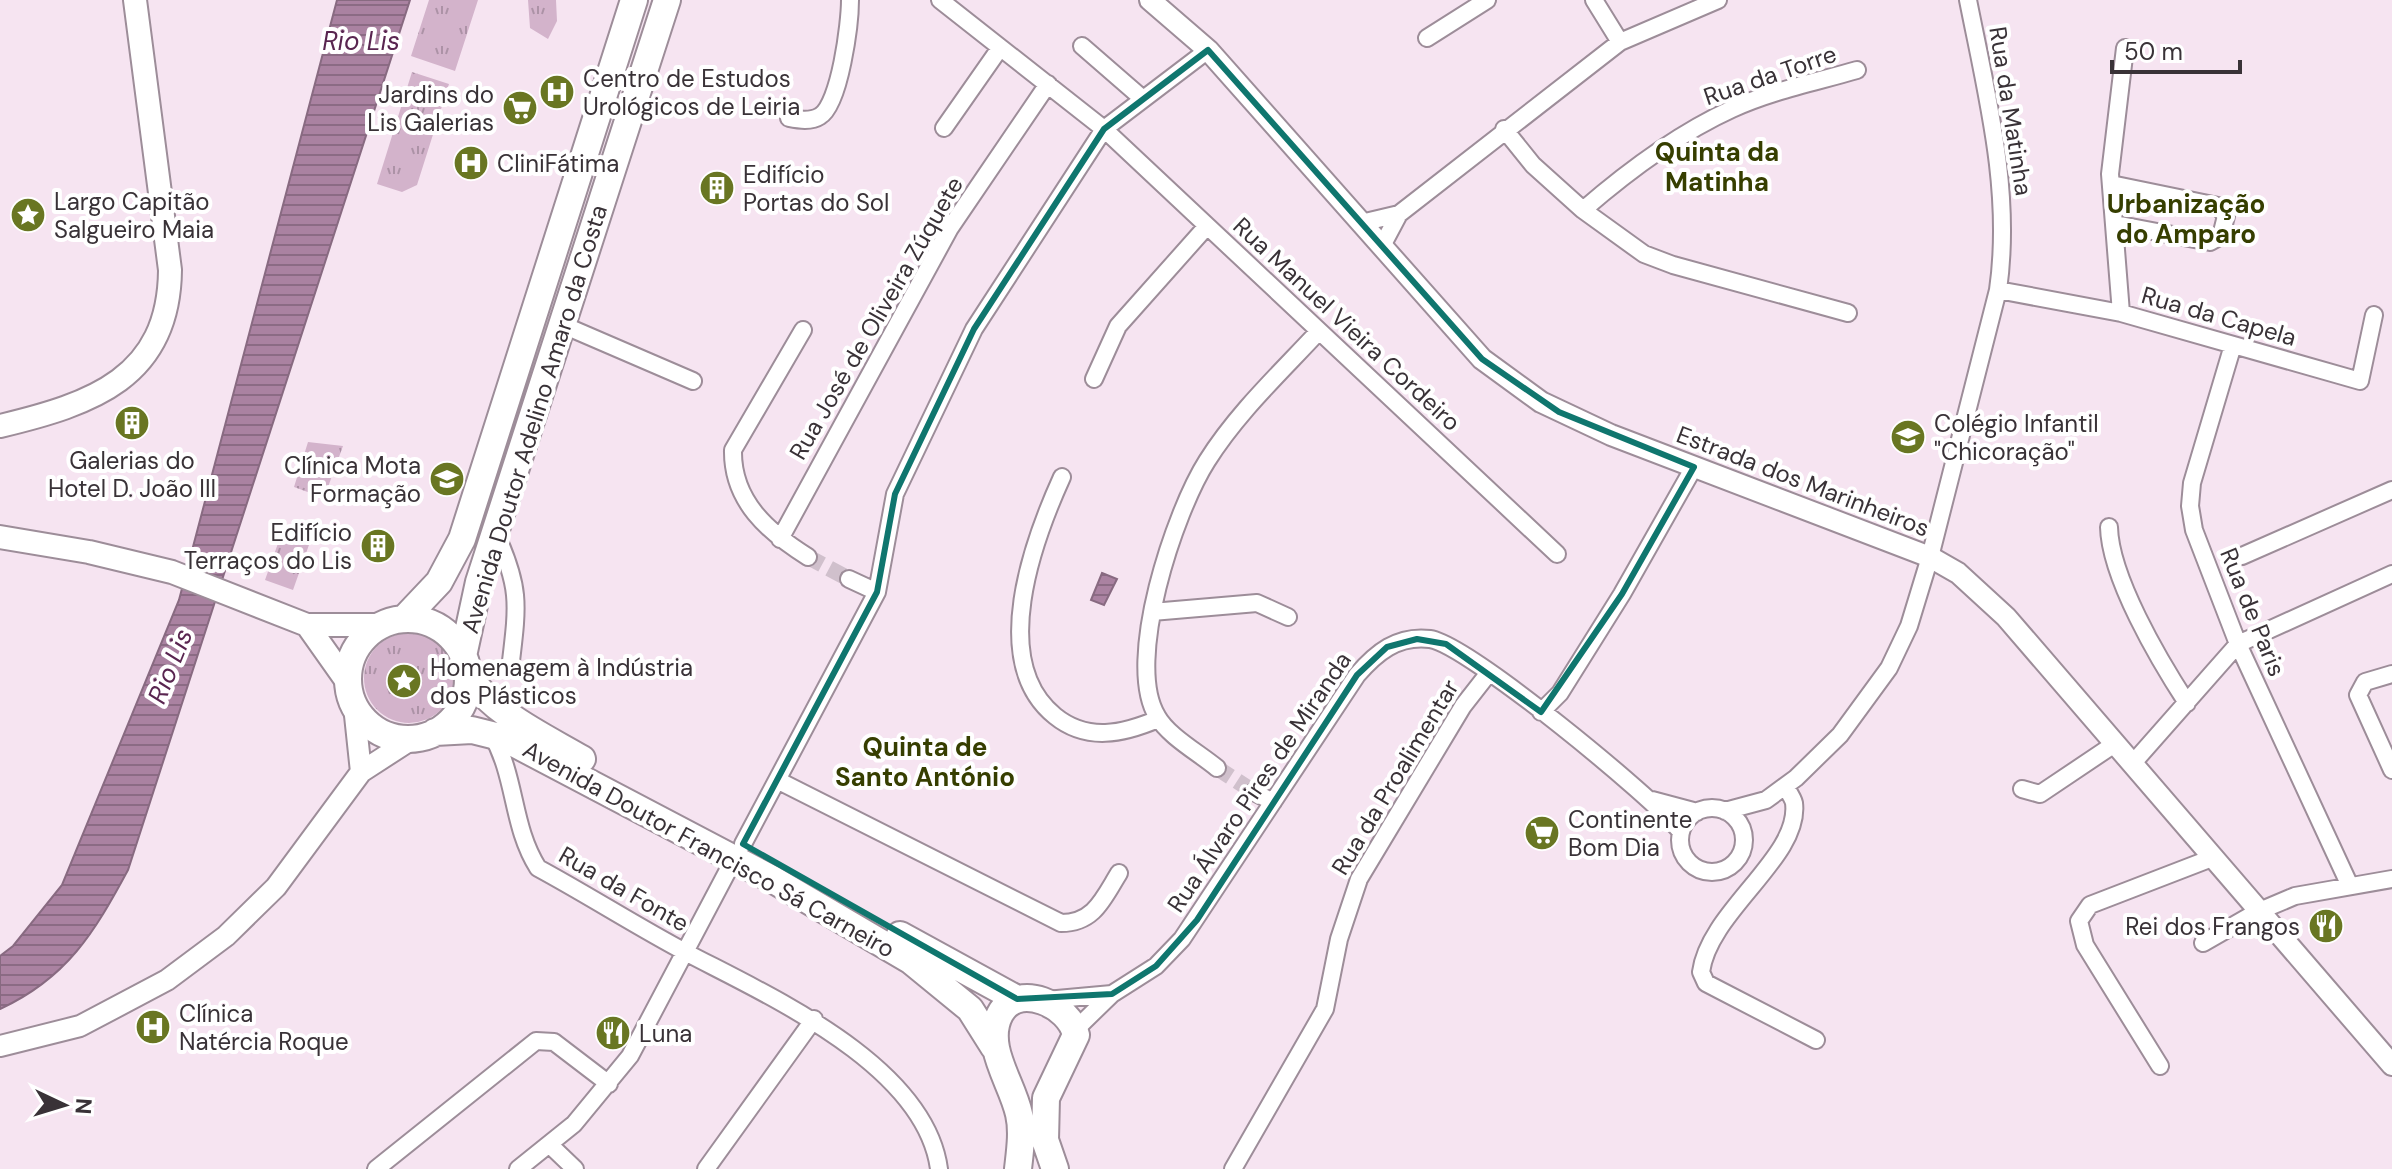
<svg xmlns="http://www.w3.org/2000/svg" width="2392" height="1169" viewBox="0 0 2392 1169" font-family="'DM Sans',sans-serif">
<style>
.grass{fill:url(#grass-tufts)}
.water{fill:url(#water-rules);stroke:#886a81;stroke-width:2}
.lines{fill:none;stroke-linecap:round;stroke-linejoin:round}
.minor-tunnel{stroke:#d0c0cc;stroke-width:16;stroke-dasharray:16 8;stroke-linecap:butt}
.minor-casing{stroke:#9d8d99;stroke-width:20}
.tertiary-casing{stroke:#9d8d99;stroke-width:24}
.secondary-casing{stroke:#9d8d99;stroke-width:26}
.primary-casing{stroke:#9d8d99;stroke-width:30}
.minor{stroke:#fff;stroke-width:16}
.tertiary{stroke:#fff;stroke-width:20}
.secondary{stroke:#fff;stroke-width:22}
.primary{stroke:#fff;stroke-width:26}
.marked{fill:none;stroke:#0f766e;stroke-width:6;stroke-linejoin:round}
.labels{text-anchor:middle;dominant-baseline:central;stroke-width:8;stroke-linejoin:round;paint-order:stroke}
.street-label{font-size:24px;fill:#393237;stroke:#fff}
.poi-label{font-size:24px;fill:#393237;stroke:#fff;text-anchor:start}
.water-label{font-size:26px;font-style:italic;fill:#592550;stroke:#fff}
.neighbourhood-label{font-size:26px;font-weight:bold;fill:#363e00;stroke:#fff}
</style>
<defs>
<pattern id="grass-tufts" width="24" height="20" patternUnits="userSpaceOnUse" patternTransform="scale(2)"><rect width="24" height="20" fill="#d3b3cb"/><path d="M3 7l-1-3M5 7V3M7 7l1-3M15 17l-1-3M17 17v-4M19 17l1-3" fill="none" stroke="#ac92a6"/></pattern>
<pattern id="water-rules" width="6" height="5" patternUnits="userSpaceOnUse" patternTransform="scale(2)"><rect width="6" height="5" fill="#aa82a1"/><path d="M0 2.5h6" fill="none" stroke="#8b6b84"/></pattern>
</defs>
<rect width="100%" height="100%" fill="#f6e4f1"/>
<path class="grass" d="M429,0H478L455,71L411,56Z
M528,0H556L557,21L548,39L530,28Z
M412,72L449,84L417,185L402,192L377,184Z
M308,442L343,446L324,498L294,487Z
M282,532L310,542L293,590L265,580Z
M364 678a45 45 0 1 1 90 0a45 45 0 1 1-90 0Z"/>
<path class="water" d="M337,0H410L128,870C94,933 67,978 0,1009V956L13,946L62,885L179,600Z
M1102,573L1117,579L1104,605L1091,600Z"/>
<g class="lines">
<path class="minor-tunnel" d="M808,557L849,579
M1217,768L1254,792"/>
<defs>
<path id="minor" d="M940,0L1104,129L1557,554
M1594,0L1620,42
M1427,38L1487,0
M1082,46L1143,99
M789,118C799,120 811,122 820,116C840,104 850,23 850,0
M944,128L1000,48
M1504,129L1533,165L1583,210L1644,254L1673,265L1848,313
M2111,184L2218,206L2226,216L2221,236L2210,242L2115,224
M1583,210C1628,171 1677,134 1732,109C1771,91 1816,82 1857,70
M1361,223L1399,214
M1382,246L1399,214L1620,42L1718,0
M1998,290L2121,313L2360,381L2374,315
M2121,313L2110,174L2125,48
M563,325L693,381
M803,330L733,450C732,501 768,532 808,557
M2233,345L2192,483L2190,506L2194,530L2238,644L2350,886
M1094,379L1118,326L1207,226
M1062,477C1033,541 988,662 1055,716C1087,742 1123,734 1158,719
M2109,527C2110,577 2159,660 2187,703
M495,532C520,586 518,603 511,661
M780,539L950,228L1048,84
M2242,556L2392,490
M849,579L877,592
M1152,612L1257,603L1288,617
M2392,674L2365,682L2358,695L2392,770
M1541,712L1560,693L1622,594L1694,467
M491,733C517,778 511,825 538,868C588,895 636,926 687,953C769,996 925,1065 939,1169
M2133,763L2238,644L2392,574
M1217,768C1199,753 1168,736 1157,716C1124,662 1175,511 1207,461C1237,413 1281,372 1319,331
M777,780L1061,923C1094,923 1103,899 1119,873
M1785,786C1788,791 1793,798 1794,803C1801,857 1709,911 1701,972L1706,983L1816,1040
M2022,789L2040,794L2116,743
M1254,792L1273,802
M1652,800L1697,812
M1680 840a32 32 0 1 1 64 0a32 32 0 1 1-64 0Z
M1725,811L1766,800L1796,778L1840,735L1889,668L1909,626L1930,557L1998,290C2012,192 1987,96 1968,0
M743,844L877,592L895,494L974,329L1104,129L1208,50
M2203,943L2257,912L2295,896L2392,879
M1046,1000L1112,994
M1075,1030L1112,994L1156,966L1182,939L1357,675C1376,653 1397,635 1430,639C1467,644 1653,797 1681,832
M2160,1066L2085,945L2079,921L2090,905L2212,858
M551,1146L575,1169
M376,1169L536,1041L554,1042L609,1084
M518,1169L574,1124L630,1056L734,859
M706,1169L814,1019
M1233,1169L1325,1009L1339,939L1359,879L1463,706L1488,674"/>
<path id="tertiary" d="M1150,0L1208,50L1482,359L1541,402L1611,435L1930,557L1958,573L2006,617L2392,1065
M354,706L361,772
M0,1046L80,1026L167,980L226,936L276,887L361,772L412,739"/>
<path id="secondary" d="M0,426C92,404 169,378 170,270L135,0
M0,537L89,552L172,572L307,625H380
M307,625L348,683"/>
<path id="primary" d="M404,619L439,582L462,539L634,0
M348 679a60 60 0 1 1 120 0a60 60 0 1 1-120 0Z
M463,656L479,582L667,0
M467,675C496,715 541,735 582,759
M435,732L472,730L504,738L772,879L910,960L970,1009L994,1047
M900,935L1017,999
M1018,1169C1020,1151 1023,1131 1019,1114C1012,1082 983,1046 1000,1014C1018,981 1070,1005 1076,1035L1046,1098L1045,1140L1055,1169"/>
</defs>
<use href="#minor" class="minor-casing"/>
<use href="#tertiary" class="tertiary-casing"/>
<use href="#secondary" class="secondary-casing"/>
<use href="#primary" class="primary-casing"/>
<use href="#minor" class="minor"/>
<use href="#tertiary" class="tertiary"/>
<use href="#secondary" class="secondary"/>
<use href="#primary" class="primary"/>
</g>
<path class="marked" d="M1208,50L1482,359L1559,412L1694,467L1622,594L1541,712L1446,644L1417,639L1387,647L1357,675L1197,920L1156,966L1112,994L1017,999L743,844L877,592L895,494L974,329L1104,129Z"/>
<defs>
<symbol id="hospital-disc" viewBox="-11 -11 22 22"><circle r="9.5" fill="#697622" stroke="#fff"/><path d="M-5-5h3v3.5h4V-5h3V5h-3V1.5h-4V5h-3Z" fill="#fff"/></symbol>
<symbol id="supermarket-disc" viewBox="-11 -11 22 22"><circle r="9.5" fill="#697622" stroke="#fff"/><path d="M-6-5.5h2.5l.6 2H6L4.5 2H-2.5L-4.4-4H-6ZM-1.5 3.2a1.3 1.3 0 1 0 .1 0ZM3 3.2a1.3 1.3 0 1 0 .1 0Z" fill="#fff"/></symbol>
<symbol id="building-disc" viewBox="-11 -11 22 22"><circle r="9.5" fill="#697622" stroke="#fff"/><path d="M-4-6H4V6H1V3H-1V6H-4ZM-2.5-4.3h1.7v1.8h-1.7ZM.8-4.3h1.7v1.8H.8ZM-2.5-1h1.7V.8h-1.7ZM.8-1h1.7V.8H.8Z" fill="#fff"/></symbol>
<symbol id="sight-disc" viewBox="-11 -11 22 22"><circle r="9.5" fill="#697622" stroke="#fff"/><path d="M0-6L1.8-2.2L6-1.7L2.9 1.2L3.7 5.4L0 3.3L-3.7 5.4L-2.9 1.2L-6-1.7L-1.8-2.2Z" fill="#fff"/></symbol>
<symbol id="school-disc" viewBox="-11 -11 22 22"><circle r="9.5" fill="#697622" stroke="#fff"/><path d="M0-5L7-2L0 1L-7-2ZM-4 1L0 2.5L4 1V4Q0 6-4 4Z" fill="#fff"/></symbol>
<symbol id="restaurant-disc" viewBox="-11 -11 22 22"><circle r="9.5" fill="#697622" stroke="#fff"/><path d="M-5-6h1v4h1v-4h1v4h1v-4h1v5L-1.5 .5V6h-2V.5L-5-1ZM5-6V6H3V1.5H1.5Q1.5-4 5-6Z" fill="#fff"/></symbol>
</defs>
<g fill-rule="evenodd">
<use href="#hospital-disc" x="537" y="72" width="40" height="40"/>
<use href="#supermarket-disc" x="500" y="88" width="40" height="40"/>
<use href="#hospital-disc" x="451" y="143" width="40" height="40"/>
<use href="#building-disc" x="697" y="168" width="40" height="40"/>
<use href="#sight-disc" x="8" y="195" width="40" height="40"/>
<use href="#building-disc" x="112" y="403" width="40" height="40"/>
<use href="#school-disc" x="1888" y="417" width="40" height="40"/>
<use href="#school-disc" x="427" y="459" width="40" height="40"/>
<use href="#building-disc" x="358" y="526" width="40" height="40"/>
<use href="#sight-disc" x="384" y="661" width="40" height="40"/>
<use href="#supermarket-disc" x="1522" y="813" width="40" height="40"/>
<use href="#restaurant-disc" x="2306" y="906" width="40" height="40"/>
<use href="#hospital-disc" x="133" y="1007" width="40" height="40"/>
<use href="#restaurant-disc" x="593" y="1013" width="40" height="40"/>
</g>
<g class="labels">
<g class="street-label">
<text transform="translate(1770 75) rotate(-19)">Rua da Torre</text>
<text transform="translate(2011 111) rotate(81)">Rua da Matinha</text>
<text transform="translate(2219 316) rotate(16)">Rua da Capela</text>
<text transform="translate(876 318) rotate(-60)">Rua José de Oliveira Zúquete</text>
<text transform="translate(1347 324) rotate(43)">Rua Manuel Vieira Cordeiro</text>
<text transform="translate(534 419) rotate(-73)">Avenida Doutor Adelino Amaro da Costa</text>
<text transform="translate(1803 481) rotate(21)">Estrada dos Marinheiros</text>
<text transform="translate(2253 612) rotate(68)">Rua de Paris</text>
<text transform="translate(1395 777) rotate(-59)">Rua da Proalimentar</text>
<text transform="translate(1259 782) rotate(-56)">Rua Álvaro Pires de Miranda</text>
<text transform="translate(709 849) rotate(29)">Avenida Doutor Francisco Sá Carneiro</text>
<text transform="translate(624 889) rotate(30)">Rua da Fonte</text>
</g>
<g class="poi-label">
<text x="583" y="78">Centro de Estudos<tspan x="583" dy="28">Urológicos de Leiria</tspan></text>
<text x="494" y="94" text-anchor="end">Jardins do<tspan x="494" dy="28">Lis Galerias</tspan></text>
<text x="497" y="163">CliniFátima</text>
<text x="743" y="174">Edifício<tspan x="743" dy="28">Portas do Sol</tspan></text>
<text x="54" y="201">Largo Capitão<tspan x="54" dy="28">Salgueiro Maia</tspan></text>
<text x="1934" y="423">Colégio Infantil<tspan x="1934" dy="28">"Chicoração"</tspan></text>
<text x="132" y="460" text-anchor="middle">Galerias do<tspan x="132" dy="28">Hotel D. João III</tspan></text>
<text x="421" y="465" text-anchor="end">Clínica Mota<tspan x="421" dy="28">Formação</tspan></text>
<text x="352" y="532" text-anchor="end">Edifício<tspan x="352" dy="28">Terraços do Lis</tspan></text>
<text x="430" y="667">Homenagem à Indústria<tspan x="430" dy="28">dos Plásticos</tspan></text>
<text x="1568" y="819">Continente<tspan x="1568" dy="28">Bom Dia</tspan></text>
<text x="2300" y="926" text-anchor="end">Rei dos Frangos</text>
<text x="179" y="1013">Clínica<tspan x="179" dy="28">Natércia Roque</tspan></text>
<text x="639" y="1033">Luna</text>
</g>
<g class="water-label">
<text x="361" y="41">Rio Lis</text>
<text transform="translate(170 666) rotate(-68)">Rio Lis</text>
</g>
<g class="neighbourhood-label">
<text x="1717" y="152">Quinta da<tspan x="1717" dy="30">Matinha</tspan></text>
<text x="2186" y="204">Urbanização<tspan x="2186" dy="30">do Amparo</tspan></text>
<text x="925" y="747">Quinta de<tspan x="925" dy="30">Santo António</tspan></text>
</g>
</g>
<g transform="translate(64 1105) rotate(94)" stroke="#ffffff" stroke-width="6" paint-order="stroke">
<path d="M0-6L14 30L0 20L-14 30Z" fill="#393237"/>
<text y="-12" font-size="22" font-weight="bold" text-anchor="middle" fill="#393237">N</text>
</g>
<path d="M2112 60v12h128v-12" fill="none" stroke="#393237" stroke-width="4"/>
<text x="2124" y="60" font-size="24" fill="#393237" stroke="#ffffff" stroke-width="6" paint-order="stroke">50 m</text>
</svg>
